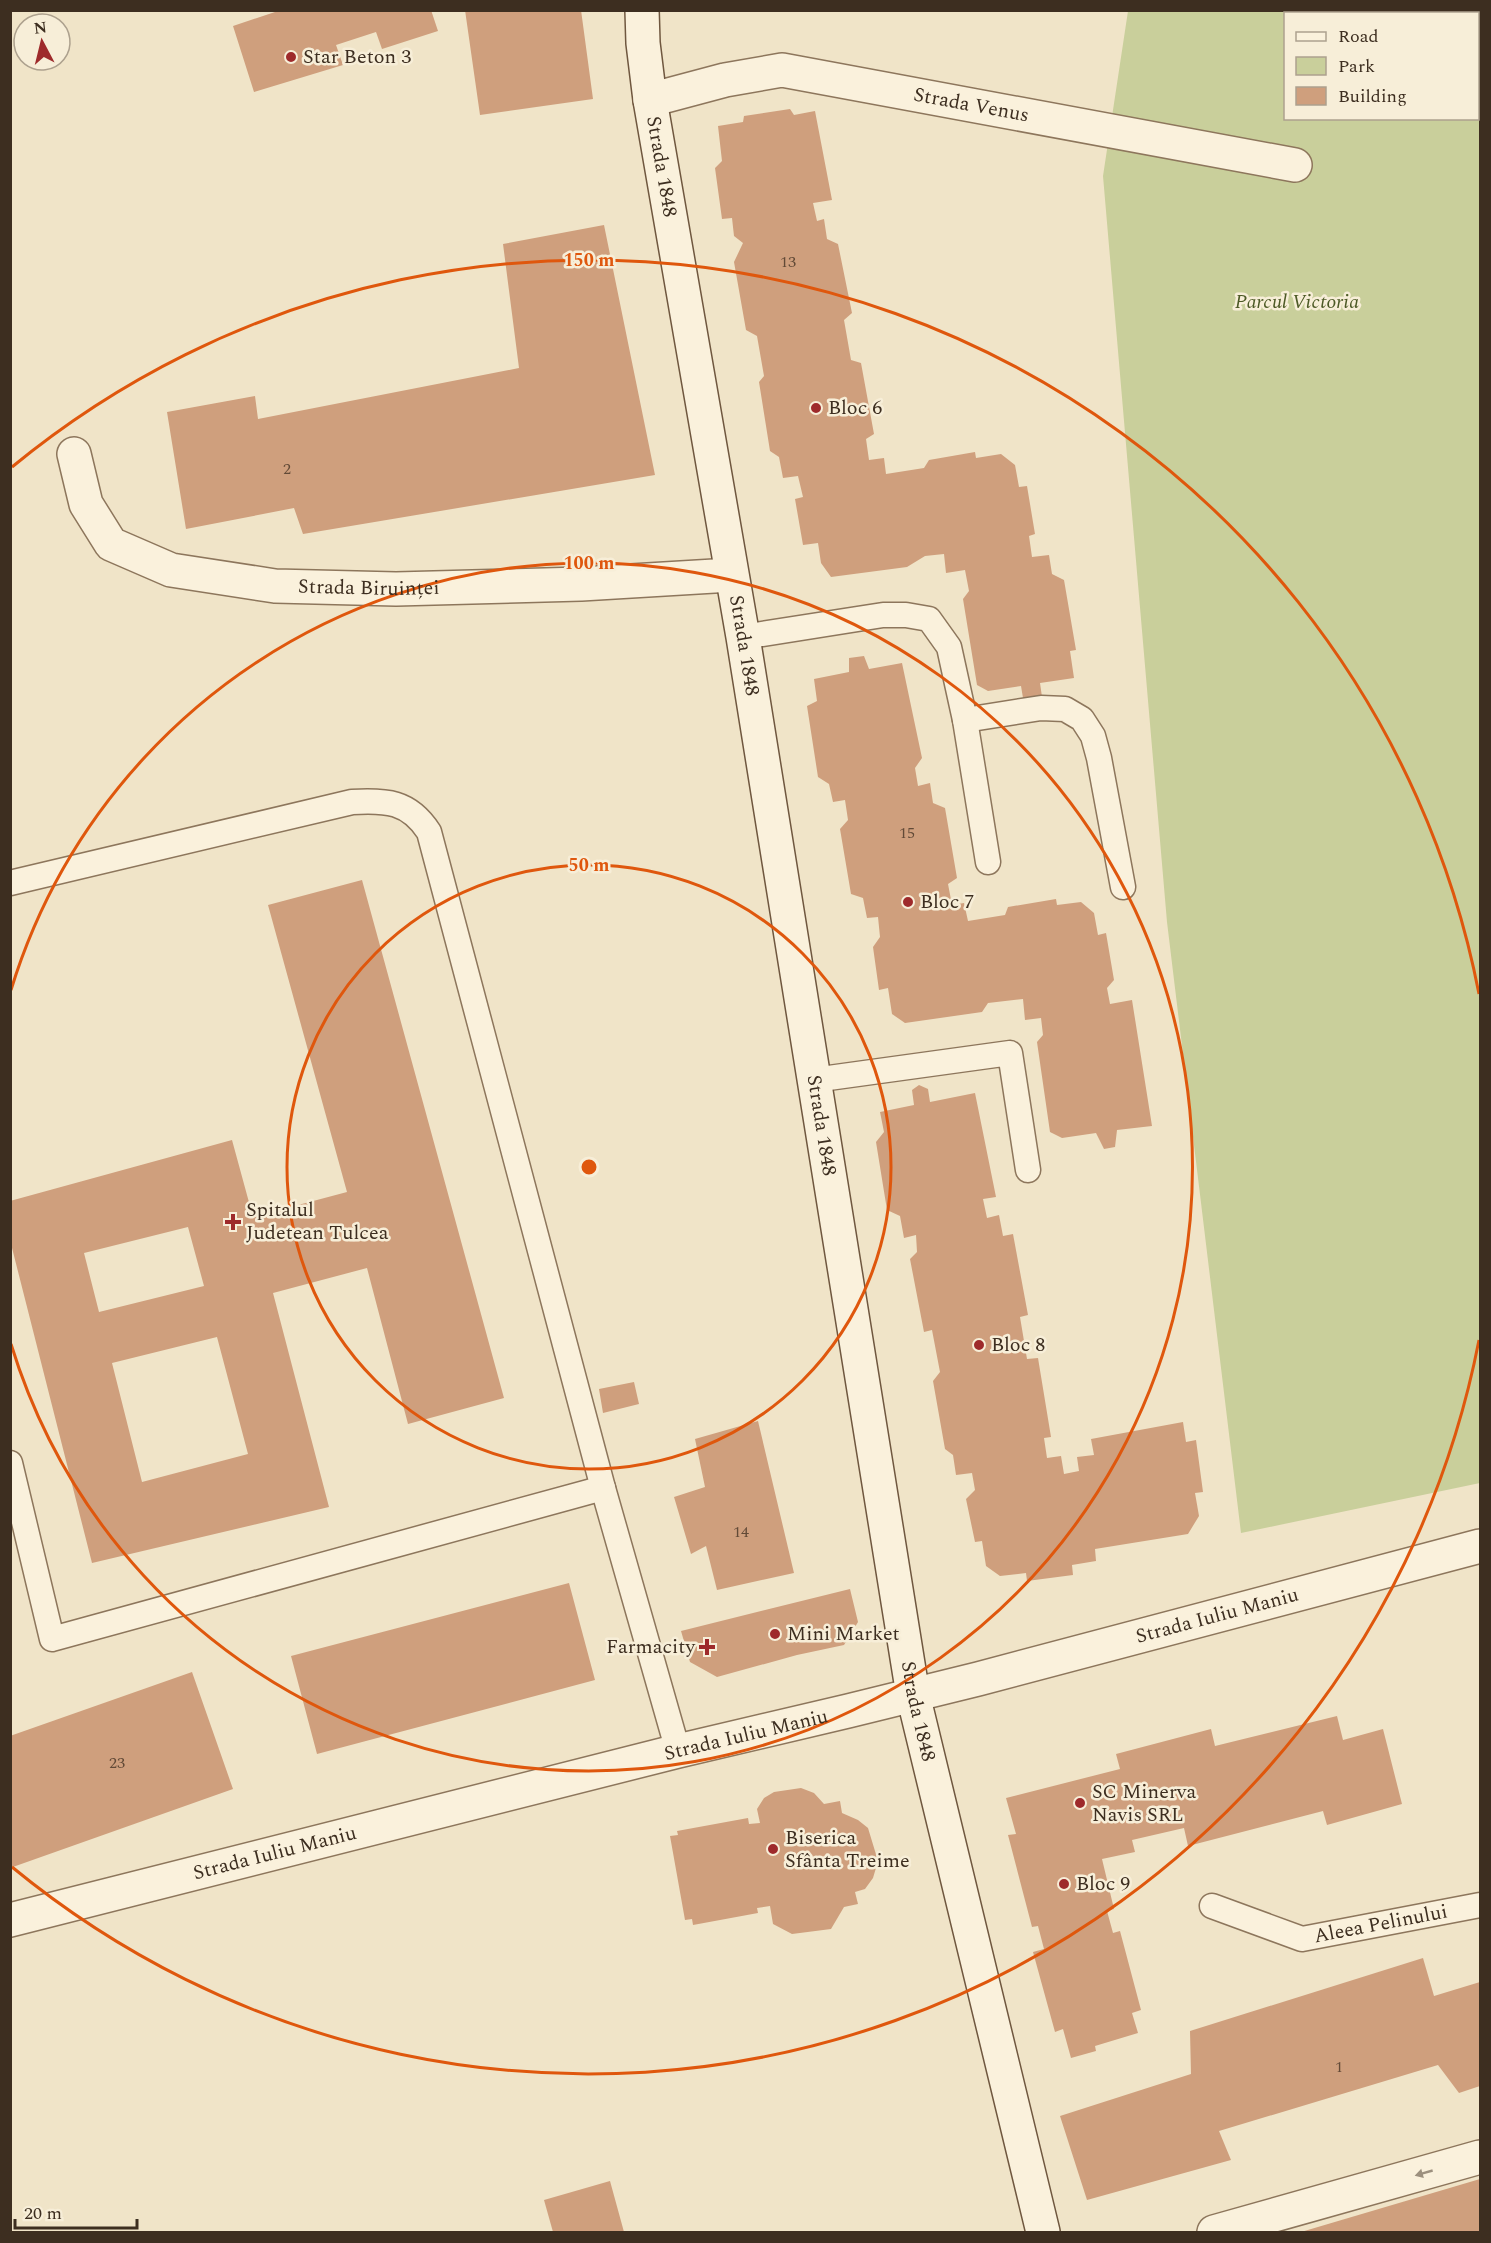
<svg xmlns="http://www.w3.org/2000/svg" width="1491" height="2243" viewBox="0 0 1491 2243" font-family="Spectral,serif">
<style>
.green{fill:#c9cf9b;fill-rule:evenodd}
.building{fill:#cf9f7d;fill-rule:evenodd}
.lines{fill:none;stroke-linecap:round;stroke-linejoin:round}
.service-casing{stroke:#8d765c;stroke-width:27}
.minor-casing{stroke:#8d765c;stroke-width:36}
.secondary-casing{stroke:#6f573f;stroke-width:36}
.service{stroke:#faf1dc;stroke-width:24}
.minor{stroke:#faf1dc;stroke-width:33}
.secondary{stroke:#faf1dc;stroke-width:33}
.oneway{fill:#9c907e}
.ring{fill:none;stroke:#df570d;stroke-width:3}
.poi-dot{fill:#9e2a2b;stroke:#f7eed8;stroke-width:2}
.labels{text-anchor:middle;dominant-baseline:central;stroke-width:5;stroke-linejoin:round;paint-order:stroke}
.number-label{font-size:16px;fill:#624a37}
.poi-label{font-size:20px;fill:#3d2e20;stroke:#f7eed8;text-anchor:start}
.street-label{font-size:20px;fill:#3d2e20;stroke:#f7eed8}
.park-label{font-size:20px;font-style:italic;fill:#4d5a26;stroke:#f7eed8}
.centre{fill:#df570d;stroke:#f7eed8;stroke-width:3}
.ring-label{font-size:18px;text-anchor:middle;font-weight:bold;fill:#df570d;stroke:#f7eed8;stroke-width:5;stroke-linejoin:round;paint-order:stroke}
</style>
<rect width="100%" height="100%" fill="#f0e4c8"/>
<path class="green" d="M1128,11H1480V1483L1241,1533L1167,922L1103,176ZM1286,14H1478V118H1286Z"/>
<path class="building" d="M281,10H431L438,31L382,49L376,32L336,45L343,65L254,92L233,26Z
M465,10H581L593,99L480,115Z
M790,109L794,115L815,111L832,200L813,203L817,221L824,219L827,239L838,244L852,313L844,320L851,360L861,363L874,434L866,439L869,460L884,458L886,474L924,468L929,460L975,452L976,458L1001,454L1015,465L1019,487L1027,486L1035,534L1029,536L1032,557L1049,555L1052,574L1064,580L1076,650L1070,651L1074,678L1040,683L1042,697L1028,705L1023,698L1021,686L988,691L977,685L963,599L969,591L965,570L946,573L944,554L925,556L907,567L831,577L821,563L818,543L803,545L795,499L803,497L798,476L783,478L779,457L770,451L759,382L764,376L757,336L746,330L734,262L743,243L734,236L732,218L722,219L715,168L722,161L718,126L743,122L744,116Z
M604,225L655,475L303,534L294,508L186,529L167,412L255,396L258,419L519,368L503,244Z
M864,656L869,669L902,663L922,758L915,768L918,786L930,783L933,803L945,808L957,878L948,884L952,905L964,903L968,921L1005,915L1008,907L1056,899L1057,905L1081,902L1094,913L1098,935L1106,933L1114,980L1107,988L1110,1004L1132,1000L1152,1126L1117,1130L1115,1147L1104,1149L1096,1133L1062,1138L1050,1132L1037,1042L1043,1035L1041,1018L1025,1020L1023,999L988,1003L982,1012L905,1023L892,1014L888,988L879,990L873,947L880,937L878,917L867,918L863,898L851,894L840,829L848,820L845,800L833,802L829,784L818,777L807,706L817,701L814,679L849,672V658Z
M362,880L504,1398L408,1424L367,1268L273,1293L329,1507L92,1563L10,1240V1201L232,1140L253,1217L347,1192L268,905ZM188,1227L204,1286L99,1312L84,1253ZM217,1337L248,1454L142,1482L112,1363Z
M919,1085L928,1089L930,1102L975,1093L996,1197L983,1199L987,1218L999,1215L1003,1236L1013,1234L1028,1315L1020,1317L1027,1359L1038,1358L1051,1437L1044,1438L1047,1458L1061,1456L1064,1474L1079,1471L1077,1457L1094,1455L1091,1439L1183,1422L1186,1442L1196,1440L1203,1492L1195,1493L1199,1516L1188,1534L1095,1549L1096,1561L1072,1565L1073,1575L1027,1581L1026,1573L1000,1576L986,1566L982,1541L975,1542L966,1499L975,1490L972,1473L956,1475L953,1455L945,1449L933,1381L940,1372L932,1330L924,1332L910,1259L917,1252L916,1235L904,1238L900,1216L887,1210L876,1142L884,1132L880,1112L914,1105L912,1090Z
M634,1382L639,1404L603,1413L599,1389Z
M758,1421L794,1573L717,1590L706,1546L691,1554L674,1497L705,1487L695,1439Z
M569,1583L595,1680L317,1754L291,1656Z
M850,1589L858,1622L844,1645L797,1655L717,1677L690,1662L681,1631Z
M192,1672L233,1789L10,1868V1736Z
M1337,1716L1343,1740L1383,1729L1402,1804L1327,1825L1323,1811L1188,1846L1184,1828L1132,1840L1135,1852L1102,1859L1114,1909L1107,1911L1113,1933L1120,1931L1141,2010L1132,2013L1138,2033L1095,2046L1096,2051L1071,2058L1063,2029L1055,2032L1033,1952L1044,1949L1038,1926L1032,1927L1008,1835L1016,1834L1006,1798L1120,1769L1116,1754L1211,1729L1215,1746Z
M801,1788L814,1793L824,1804L840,1801L842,1813L858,1820L868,1828L878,1861L873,1878L865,1889L855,1892L858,1904L844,1907L831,1929L792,1934L773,1924L770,1906L757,1908L758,1913L693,1925L692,1919L685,1920L670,1836L678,1835L677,1831L748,1818L749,1824L760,1823L757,1809L764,1798L774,1792Z
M1423,1958L1434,1996L1480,1982V2086L1459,2093L1438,2065L1219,2131L1231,2160L1087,2200L1060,2116L1191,2074L1190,2031Z
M1480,2179V2232H1301Z
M610,2181L624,2232H553L544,2200Z"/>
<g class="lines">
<defs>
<g id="service">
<path d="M743,637L883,615H906L929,619L949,647L965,720L988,862"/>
<path d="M965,720L1041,708L1065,709L1082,719L1093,736L1099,758L1123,887"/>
<path d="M10,883L352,802C386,800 409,801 429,832L603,1488L678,1751"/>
<path d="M814,1080L1010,1053L1028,1170"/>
<path d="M10,1463L52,1639L603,1488"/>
<path id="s1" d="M1212,1906L1302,1939L1480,1905"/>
</g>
<g id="minor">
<path id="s2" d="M650,100L725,80L782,70L1295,165"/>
<path id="s3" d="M74,454L86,504L111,544L171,570L275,586L396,589L581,584L731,575"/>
<path id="s4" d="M10,1920L678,1751L848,1711L978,1679L1480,1546"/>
<path d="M1214,2232L1480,2157"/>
</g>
<g id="secondary">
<path id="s5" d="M642,10L643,43L650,100L743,637L913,1695L1043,2232"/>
</g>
</defs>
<use href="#service" class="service-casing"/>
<use href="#minor" class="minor-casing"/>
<use href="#secondary" class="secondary-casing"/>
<use href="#service" class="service"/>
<use href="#minor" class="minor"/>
<use href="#secondary" class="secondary"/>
</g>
<defs><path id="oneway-solid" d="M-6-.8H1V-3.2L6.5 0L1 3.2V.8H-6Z" transform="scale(1.5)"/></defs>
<use class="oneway" href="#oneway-solid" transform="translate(1424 2173) rotate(164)"/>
<g class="ring">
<circle cx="589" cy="1167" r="302"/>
<path d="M11 990A604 604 0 1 1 11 1344"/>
<path d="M1479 1340A907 907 0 0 1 12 1867M12 467A907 907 0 0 1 1479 994"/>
</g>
<g class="poi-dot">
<circle cx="291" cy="57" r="6"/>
<circle cx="816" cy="408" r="6"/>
<circle cx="908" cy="902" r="6"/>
<path d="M230 1213h6v6h6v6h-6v6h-6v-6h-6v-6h6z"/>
<circle cx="979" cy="1345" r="6"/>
<circle cx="775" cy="1634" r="6"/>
<path d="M704 1638h6v6h6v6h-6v6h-6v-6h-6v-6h6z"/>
<circle cx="1080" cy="1803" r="6"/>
<circle cx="773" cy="1849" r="6"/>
<circle cx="1064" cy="1884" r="6"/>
</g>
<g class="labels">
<g class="number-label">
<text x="788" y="262">13</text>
<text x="287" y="469">2</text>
<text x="907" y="833">15</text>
<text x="741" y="1532">14</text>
<text x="117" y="1763">23</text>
<text x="1339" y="2067">1</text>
</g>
<g class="poi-label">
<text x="303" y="57">Star Beton 3</text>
<text x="828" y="408">Bloc 6</text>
<text x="920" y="902">Bloc 7</text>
<text x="246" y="1210">Spitalul<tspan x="246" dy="23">Judetean Tulcea</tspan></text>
<text x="991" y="1345">Bloc 8</text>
<text x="787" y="1634">Mini Market</text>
<text x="695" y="1647" text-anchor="end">Farmacity</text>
<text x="1092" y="1792">SC Minerva<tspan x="1092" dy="23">Navis SRL</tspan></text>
<text x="785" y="1838">Biserica<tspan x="785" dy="23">Sfânta Treime</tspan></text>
<text x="1076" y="1884">Bloc 9</text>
</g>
<g class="street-label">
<text stroke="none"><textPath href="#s2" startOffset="328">Strada Venus</textPath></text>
<text stroke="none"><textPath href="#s5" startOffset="158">Strada 1848</textPath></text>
<text stroke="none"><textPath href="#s3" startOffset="363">Strada Biruinței</textPath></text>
<text stroke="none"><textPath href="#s5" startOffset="644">Strada 1848</textPath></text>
<text stroke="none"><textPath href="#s5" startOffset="1130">Strada 1848</textPath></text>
<text stroke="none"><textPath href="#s4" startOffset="1245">Strada Iuliu Maniu</textPath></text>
<text stroke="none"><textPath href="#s5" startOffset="1724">Strada 1848</textPath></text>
<text stroke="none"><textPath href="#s4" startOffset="759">Strada Iuliu Maniu</textPath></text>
<text stroke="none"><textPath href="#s4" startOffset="273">Strada Iuliu Maniu</textPath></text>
<text stroke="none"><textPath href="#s1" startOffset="176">Aleea Pelinului</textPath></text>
</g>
<g class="park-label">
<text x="1297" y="302">Parcul Victoria</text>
</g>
</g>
<circle cx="589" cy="1167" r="9" class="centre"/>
<g class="ring-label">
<text x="589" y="266">150 m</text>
<text x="589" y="569">100 m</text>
<text x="589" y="871">50 m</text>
</g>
<rect width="1491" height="2243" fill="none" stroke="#3d2e20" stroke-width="24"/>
<rect x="1284" y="12" width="195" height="108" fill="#f7eed8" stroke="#ada18e" stroke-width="1.5"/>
<rect x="1296" y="32" width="30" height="9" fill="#faf1dc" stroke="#ada18e" stroke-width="1.5"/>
<text x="1338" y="42" font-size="18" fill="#3d2e20">Road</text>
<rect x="1296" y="57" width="30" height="18" fill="#c9cf9b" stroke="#ada18e" stroke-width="1.5"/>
<text x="1338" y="72" font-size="18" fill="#3d2e20">Park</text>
<rect x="1296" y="87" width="30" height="18" fill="#cf9f7d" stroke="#ada18e" stroke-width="1.5"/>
<text x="1338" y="102" font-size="18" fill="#3d2e20">Building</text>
<g transform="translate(42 42) rotate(353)"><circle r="28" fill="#f7eed8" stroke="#ada18e" stroke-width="1.5"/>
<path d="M0-4.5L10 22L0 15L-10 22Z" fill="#9e2a2b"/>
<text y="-9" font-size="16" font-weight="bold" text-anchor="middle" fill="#3d2e20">N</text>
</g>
<path d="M15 2219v9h122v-9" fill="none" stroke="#3d2e20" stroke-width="3"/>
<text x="24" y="2219" font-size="18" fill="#3d2e20" stroke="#f7eed8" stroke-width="4.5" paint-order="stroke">20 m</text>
</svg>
